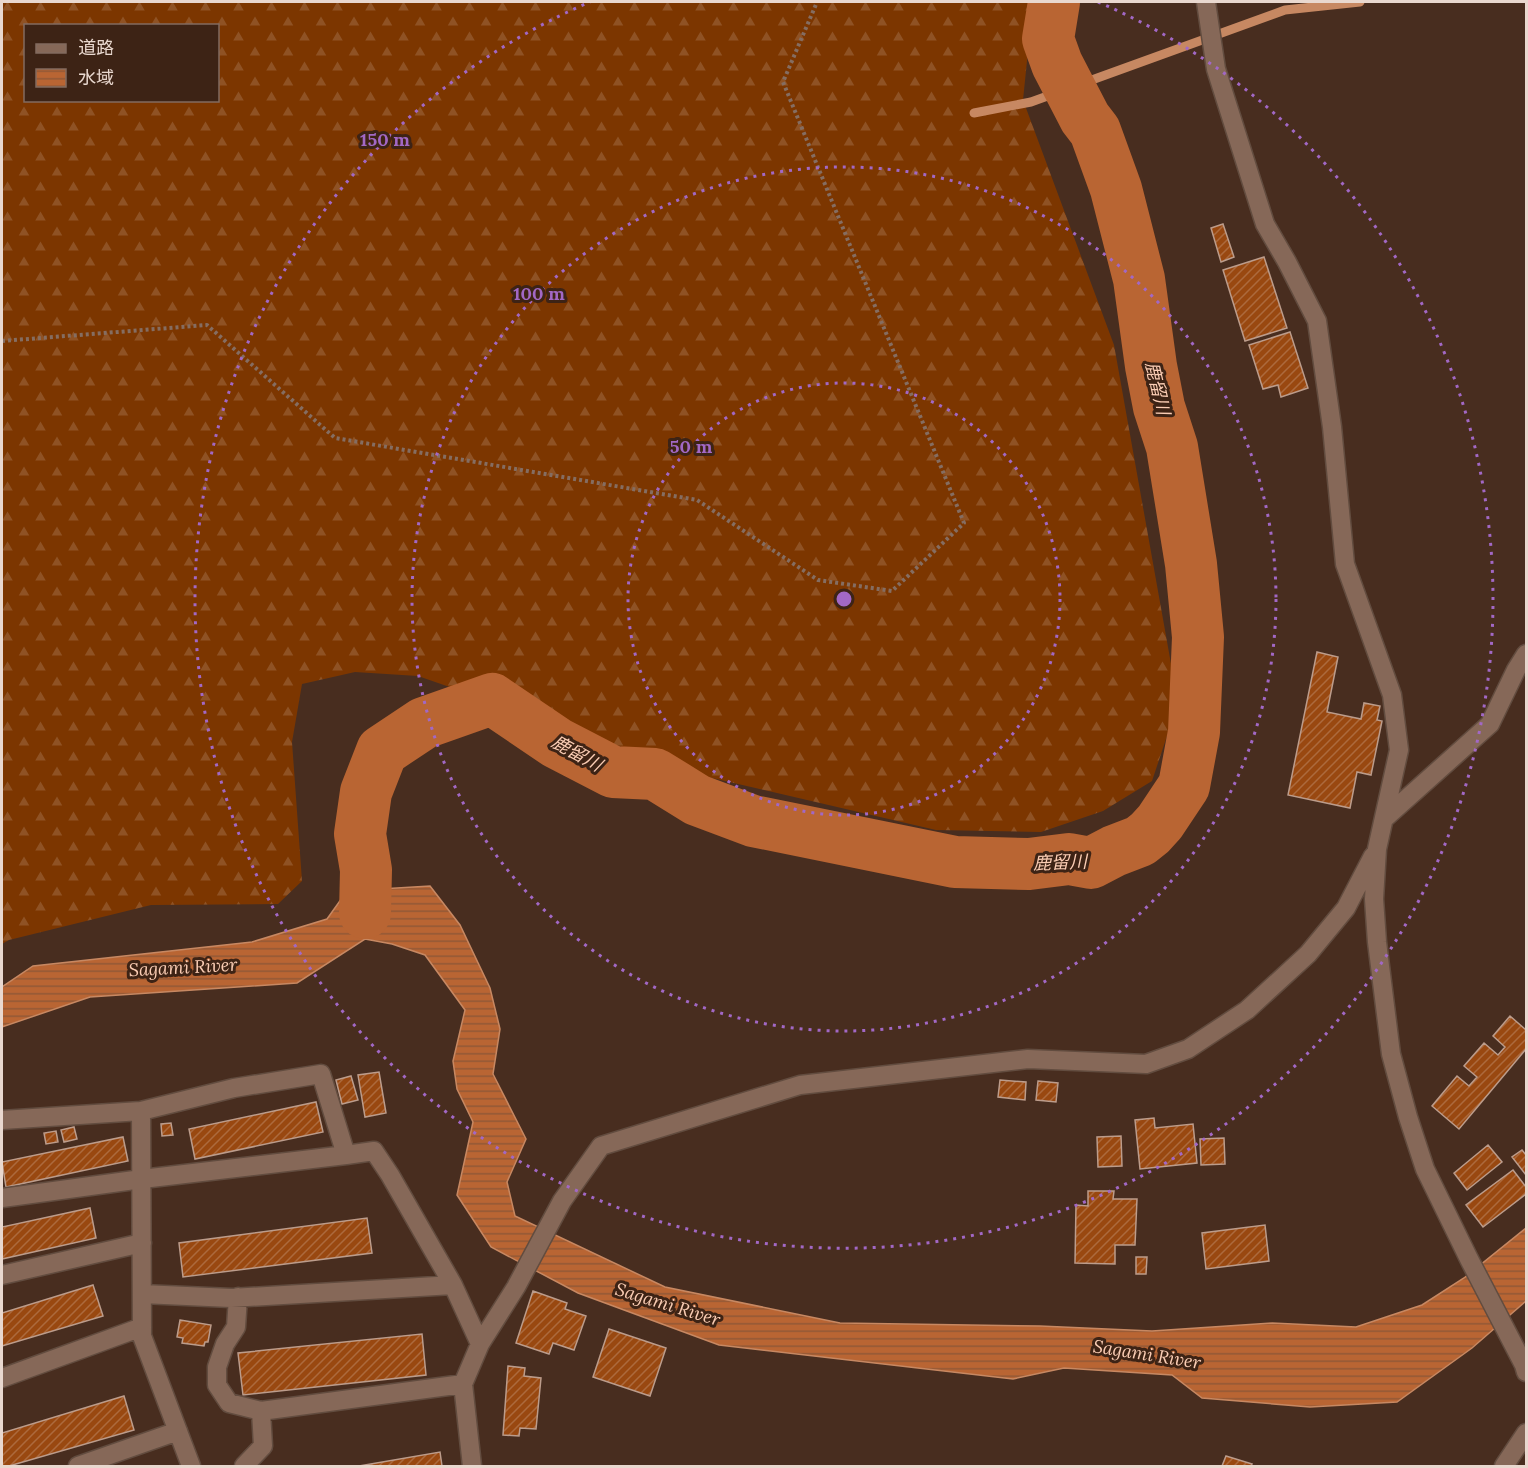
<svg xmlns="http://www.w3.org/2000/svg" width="1528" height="1468" viewBox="0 0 1528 1468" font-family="Lora,'Noto Sans JP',serif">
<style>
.forest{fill:url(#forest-firs);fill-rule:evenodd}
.water{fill:url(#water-rules);stroke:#c78862;stroke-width:1.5}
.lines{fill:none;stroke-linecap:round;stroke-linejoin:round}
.stream{stroke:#c78862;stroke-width:9}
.river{stroke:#b96533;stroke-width:52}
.building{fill:url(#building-hatch);stroke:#bc9c8b;stroke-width:1.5}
.minor-casing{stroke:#624c3f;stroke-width:21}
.path{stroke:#856d61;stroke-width:4;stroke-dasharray:3 3;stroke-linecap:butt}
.minor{stroke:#866858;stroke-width:18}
.ring{fill:none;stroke:#a268c5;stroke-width:3;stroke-dasharray:3 6}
.labels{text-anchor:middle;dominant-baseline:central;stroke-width:6;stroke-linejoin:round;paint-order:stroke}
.water-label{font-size:18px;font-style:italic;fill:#fbcdb4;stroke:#3d2315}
.centre{fill:#a268c5;stroke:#3d2315;stroke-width:3}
.ring-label{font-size:18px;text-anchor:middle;font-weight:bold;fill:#a268c5;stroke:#3d2315;stroke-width:6;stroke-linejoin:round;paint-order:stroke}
</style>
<defs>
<pattern id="forest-firs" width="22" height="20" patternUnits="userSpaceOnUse" patternTransform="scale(1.5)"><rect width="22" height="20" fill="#7c3600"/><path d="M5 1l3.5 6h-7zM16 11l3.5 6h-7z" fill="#8f5224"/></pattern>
<pattern id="water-rules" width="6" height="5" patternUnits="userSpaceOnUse" patternTransform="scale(1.5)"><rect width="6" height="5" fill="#b96533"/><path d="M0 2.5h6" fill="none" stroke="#915837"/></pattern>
<pattern id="building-hatch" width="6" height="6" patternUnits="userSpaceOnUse" patternTransform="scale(1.5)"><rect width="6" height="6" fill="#994810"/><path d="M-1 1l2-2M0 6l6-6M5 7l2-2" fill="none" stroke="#ac6a3d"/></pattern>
</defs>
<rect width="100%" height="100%" fill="#482d1f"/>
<path class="forest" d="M2,2H1033L1023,100L1114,345L1178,703L1152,781L1103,811L1041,832L936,830L708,777L418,676L355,672L302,684L292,742L302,881L278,904L151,905L9,940L2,944ZM26,26H218V100H26Z"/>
<path class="water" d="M430,886L460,925L490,988L500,1029L493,1074L526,1139L507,1182L515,1216L665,1287L840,1323L1040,1326L1152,1331L1272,1323L1356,1327L1422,1305L1464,1278L1526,1228V1301L1472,1348L1397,1402L1310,1407L1202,1398L1172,1375L1064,1368L1013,1379L719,1345L578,1293L491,1247L457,1195L473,1122L457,1089L453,1061L465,1010L425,955L392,944L365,939L297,983L90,997L2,1027V987L33,966L252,942L327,919L347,891Z"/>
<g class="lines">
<path class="stream" d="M974,113L1031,102L1285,10L1360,2"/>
<path class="river" d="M365,913L366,870L360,834L366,792L382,751L424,723L492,699L557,743L613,772L655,774L697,800L753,821L955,862L1029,864L1069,859L1091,863L1114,851L1140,841L1150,833L1160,822L1184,786L1194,732L1198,637L1191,564L1172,447L1159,407L1151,366L1139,279L1116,189L1095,131L1085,118L1057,64L1048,39L1054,2"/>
</g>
<path class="building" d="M1223,224L1234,257L1221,262L1211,228Z
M1264,257L1287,328L1245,341L1223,270Z
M1290,332L1308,388L1281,397L1278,385L1263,389L1249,345Z
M1317,652L1338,657L1327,712L1361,719L1364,703L1380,706L1377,720L1382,721L1371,775L1357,772L1350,808L1288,795Z
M1510,1016L1526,1030V1049L1459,1129L1432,1106L1457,1076L1469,1086L1477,1077L1464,1066L1484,1043L1498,1055L1505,1047L1493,1036Z
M379,1072L386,1113L365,1117L358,1075Z
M351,1076L358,1100L342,1104L336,1080Z
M1000,1080L1026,1082L1025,1100L998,1097Z
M1038,1081L1058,1083L1056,1102L1036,1100Z
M316,1102L323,1132L195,1159L189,1129Z
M1154,1118L1155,1128L1193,1124L1197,1163L1140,1169L1135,1120Z
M171,1123L173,1135L162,1136L161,1124Z
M74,1127L77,1139L64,1142L61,1130Z
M56,1131L58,1142L46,1144L44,1133Z
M1121,1136L1122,1166L1098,1167L1097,1137Z
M123,1137L128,1161L6,1187L2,1162Z
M1224,1138L1225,1164L1201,1165L1200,1139Z
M1488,1145L1502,1162L1467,1190L1454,1173Z
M1522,1150L1526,1155V1175L1512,1157Z
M1513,1170L1526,1187V1194L1483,1227L1466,1205Z
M1088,1191H1114L1113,1199H1137L1135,1245H1115V1264L1075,1263L1076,1205L1088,1206Z
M90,1208L96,1238L2,1259V1227Z
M367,1218L372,1253L183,1277L179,1243Z
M1265,1225L1269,1261L1206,1269L1202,1233Z
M1136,1257H1147L1146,1274H1136Z
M93,1285L103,1316L2,1346V1313Z
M533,1291L567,1303L565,1309L586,1316L574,1350L553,1343L549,1354L516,1343Z
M180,1320L211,1325L208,1342H205L204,1346L182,1343L183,1338L177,1337Z
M609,1329L666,1348L650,1396L593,1377Z
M422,1334L426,1375L243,1395L238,1353Z
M508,1366L525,1368L524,1376L541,1378L536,1429L520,1428L519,1436L503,1435Z
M124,1396L134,1430L9,1466H2V1433Z
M440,1452L442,1466H359Z
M1226,1456L1252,1464L1251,1466H1222Z"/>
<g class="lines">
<defs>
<path id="minor" d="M1206,2L1216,69L1265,224L1287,262L1317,321L1332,427L1345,564L1392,695L1399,750L1377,849L1374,899L1377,942L1391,1054L1408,1117L1425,1169L1469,1259L1524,1365L1526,1372
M1385,818L1490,724L1516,670L1526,654
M141,1111L142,1336L191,1466
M2,1120L141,1111L234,1088L321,1074L346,1155L374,1151L390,1175L453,1285L480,1344
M2,1198L142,1179L346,1155
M2,1275L142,1243
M142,1294L231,1298L453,1285
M238,1297L236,1327L225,1344L217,1367V1385L229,1403L261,1411L263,1446L244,1466
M2,1378L142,1327
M261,1411L463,1384
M78,1466L178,1431
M472,1466L463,1384L480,1344L516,1287L562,1201L601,1146L800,1085L1028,1059L1146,1064L1188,1049L1247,1010L1308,954L1346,908L1373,856
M1504,1466L1526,1433"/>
</defs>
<use href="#minor" class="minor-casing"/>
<path class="path" d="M2,341L207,325L335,438L697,500L818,580L892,591L964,523L783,82L817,2"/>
<use href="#minor" class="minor"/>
</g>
<g class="ring">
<circle cx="844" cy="599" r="216"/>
<circle cx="844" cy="599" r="432"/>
<path d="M1098 2A649 649 0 1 1 590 2"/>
</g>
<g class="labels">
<g class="water-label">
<text transform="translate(1158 388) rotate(77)">鹿留川</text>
<text transform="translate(577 753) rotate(29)">鹿留川</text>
<text transform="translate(1060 862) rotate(-2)">鹿留川</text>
<text transform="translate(183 967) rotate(-3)">Sagami River</text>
<text transform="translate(668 1304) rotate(17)">Sagami River</text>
<text transform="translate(1147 1354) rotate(9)">Sagami River</text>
</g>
</g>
<circle cx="844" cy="599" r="9" class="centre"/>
<g class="ring-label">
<text x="385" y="146">150 m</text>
<text x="539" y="300">100 m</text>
<text x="691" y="453">50 m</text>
</g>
<rect width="1528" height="1468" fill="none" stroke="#e9d8cf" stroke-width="6"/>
<rect x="24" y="24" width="195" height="78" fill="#3d2315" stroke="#826b5f" stroke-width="1.5"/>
<rect x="36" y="44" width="30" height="9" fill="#866858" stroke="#826b5f" stroke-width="1.5"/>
<text x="78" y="54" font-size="18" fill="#e9d8cf">道路</text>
<rect x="36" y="69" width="30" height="18" fill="url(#water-rules)" stroke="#826b5f" stroke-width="1.5"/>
<text x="78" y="84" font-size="18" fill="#e9d8cf">水域</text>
</svg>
